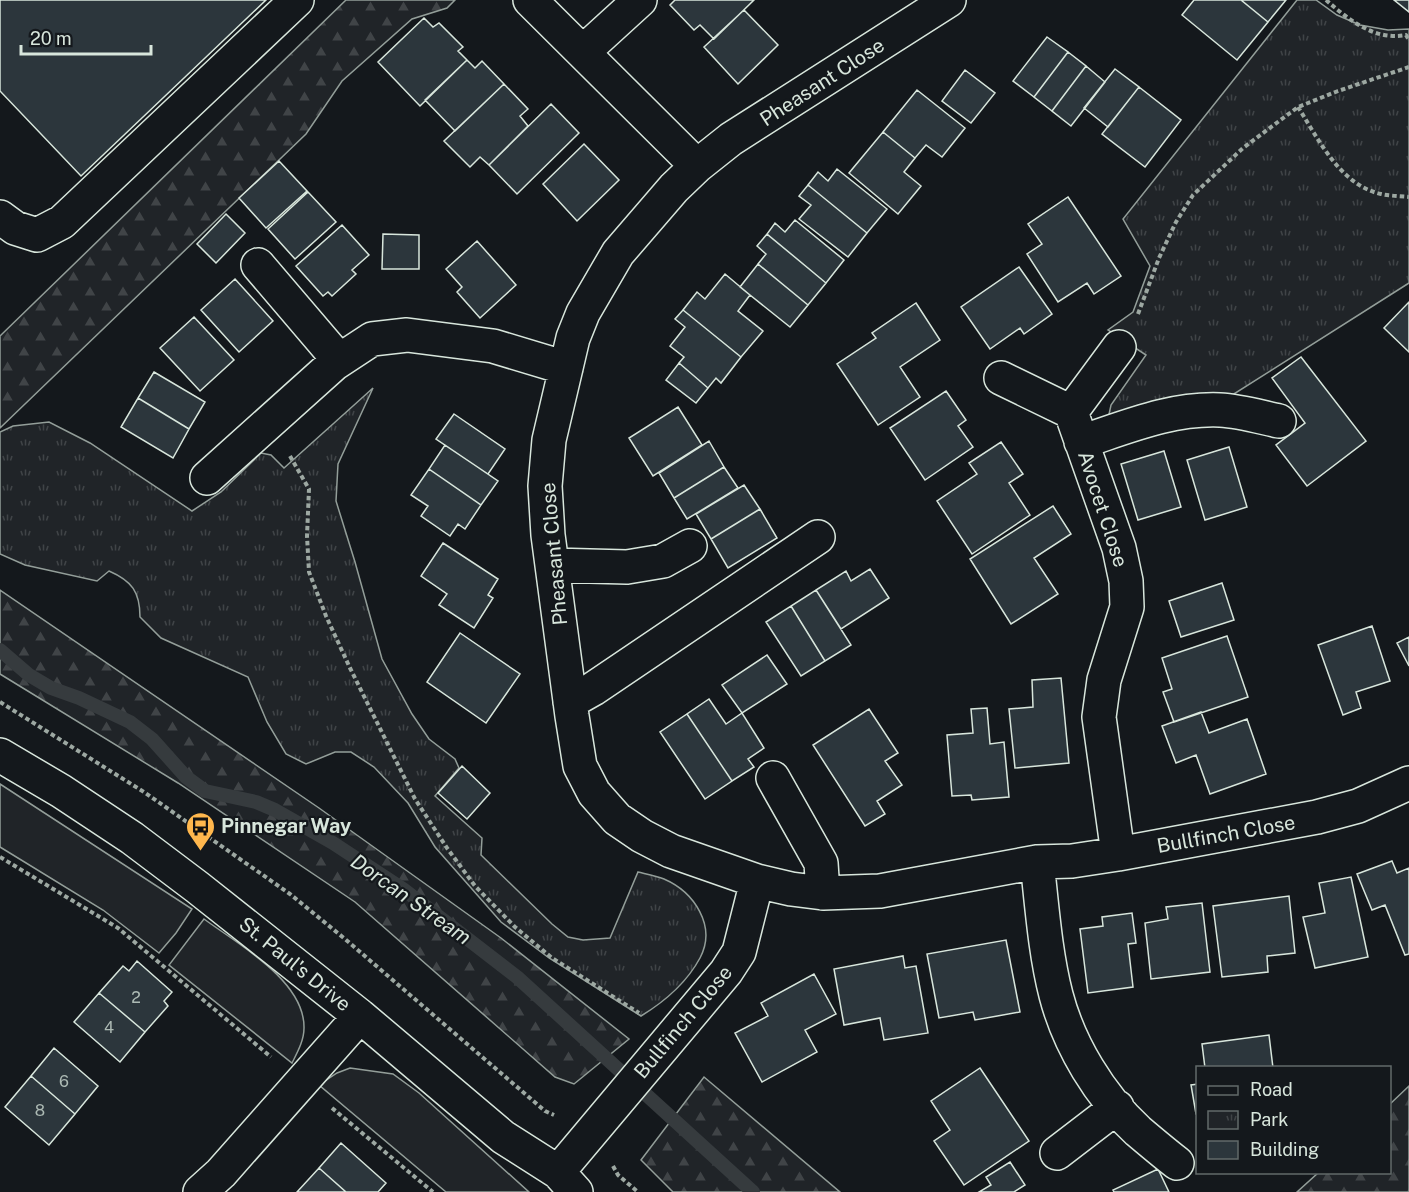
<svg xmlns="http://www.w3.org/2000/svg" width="1409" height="1192" viewBox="0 0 1409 1192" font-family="'Public Sans',sans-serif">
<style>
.grass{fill:#202428;stroke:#939e99;stroke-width:1.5}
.forest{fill:url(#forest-firs);stroke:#939e99;stroke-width:1.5}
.park{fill:url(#park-tufts);stroke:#939e99;stroke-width:1.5}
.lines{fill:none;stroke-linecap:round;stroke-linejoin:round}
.stream{stroke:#363b3e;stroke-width:14}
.building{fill:#2c363c;stroke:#d8e6dc;stroke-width:1.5}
.minor-casing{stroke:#d8e6dc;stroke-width:36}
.path{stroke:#9da8a2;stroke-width:4;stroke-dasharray:4.5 3;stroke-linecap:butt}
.minor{stroke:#14181c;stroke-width:33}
.labels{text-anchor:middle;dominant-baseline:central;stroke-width:4.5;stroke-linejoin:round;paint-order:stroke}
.number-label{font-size:16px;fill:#adbab4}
.street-label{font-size:20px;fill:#d8e6dc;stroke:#14181c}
.poi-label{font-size:20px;font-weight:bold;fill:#d8e6dc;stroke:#14181c;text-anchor:start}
.water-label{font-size:21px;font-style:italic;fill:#d8e6dc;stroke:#14181c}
</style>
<defs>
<pattern id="forest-firs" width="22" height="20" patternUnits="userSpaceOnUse" patternTransform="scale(1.5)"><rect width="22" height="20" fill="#202428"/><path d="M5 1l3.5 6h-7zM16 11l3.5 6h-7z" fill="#404447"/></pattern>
<pattern id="park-tufts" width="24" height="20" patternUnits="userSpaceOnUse" patternTransform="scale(1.5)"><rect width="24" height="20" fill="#202428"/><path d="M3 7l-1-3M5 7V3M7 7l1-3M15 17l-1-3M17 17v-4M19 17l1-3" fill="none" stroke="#404447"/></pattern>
</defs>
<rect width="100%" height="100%" fill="#14181c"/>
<path class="grass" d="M0,784L192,909L176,933L159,953L103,910L0,847Z
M204,919C238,944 305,981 304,1028C304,1041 297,1053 292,1063L169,965Z
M350,1068L393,1074L419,1093L529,1192H446L319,1085L337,1073Z"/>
<path class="forest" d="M346,0H455L447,8L412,19L342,81L306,134L0,428V336Z
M0,590L319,808L501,938L629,1039L574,1084L555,1077L355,902L178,783L0,674Z
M704,1077L840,1192H673L641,1160Z
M1409,1086V1192H1297L1318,1173L1390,1172V1104Z"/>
<path class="park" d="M1297,0H1316L1337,15L1360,25L1388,30L1409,29V283L1226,399L1108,419L1111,405L1146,355L1108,330L1133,312L1150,266L1123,219Z
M373,388L338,464L336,501L355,562L382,659L412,714L429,739L455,759L459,768L435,796L482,838L481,855L552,924L568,937L583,940L610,938L638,872C646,874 656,876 664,879C694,892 717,926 700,958C687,982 664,1002 641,1016L549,958L501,922L435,847L408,803L374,767L351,752H335L306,764L286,754L267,722L248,677L161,638L140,617C140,592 132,581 109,571L97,581L25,565L0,554V432L13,426L49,422L90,443L192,511L221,492L261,453L271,455L284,468Z"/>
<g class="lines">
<path class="stream" d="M0,650L29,675L51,688L79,698L130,722L152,739L186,777L205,791L256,802L275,810L333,843L403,889L517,977L753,1192"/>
</g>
<path class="building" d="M0,0H266L81,176L0,91Z
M675,0H754L714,39L700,25L694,30L670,5Z
M1194,0H1241L1268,22L1237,60L1182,15Z
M1241,0H1286L1268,22Z
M1394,0H1409V12Z
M744,10L778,45L738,84L704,47Z
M424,18L433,27L439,23L463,47L458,51L467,60L420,106L378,62Z
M1047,37L1068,52L1034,97L1013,81Z
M1068,52L1086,66L1052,111L1034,97Z
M467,60L475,68L482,61L504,84L455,131L425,100Z
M1086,66L1105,82L1071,126L1052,111Z
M1115,69L1139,87L1108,127L1084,108Z
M965,70L995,93L971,123L942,101Z
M504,84L528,109L520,116L528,126L489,165L480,157L470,167L444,141Z
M1139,87L1181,120L1145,167L1102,134Z
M917,90L965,128L942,157L926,145L915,158L883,132Z
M551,104L579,133L517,194L489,165Z
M883,132L915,158L904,172L921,186L898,214L849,173Z
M584,144L619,180L577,221L543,184Z
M279,161L307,191L266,228L239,198Z
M837,169L887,209L867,233L808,185L818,172L828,181Z
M808,185L867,233L848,257L799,219L811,205L799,196Z
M308,192L336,222L295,259L268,229Z
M1068,197L1121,276L1094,294L1087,283L1058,302L1027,254L1042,244L1028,224Z
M226,214L245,233L216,263L197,244Z
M795,220L844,260L826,283L767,234L775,223L785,232Z
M342,225L369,255L352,270L356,274L332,296L328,292L323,296L296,266Z
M383,234L419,235V269H382Z
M767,234L826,283L808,305L758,264L766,254L757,246Z
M477,241L516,285L480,318L457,292L462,287L446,269Z
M758,264L808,305L790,327L740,287Z
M1019,267L1052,314L1024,334L1020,328L990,349L961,307Z
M725,274L750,295L738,311L763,331L741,357L683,310L697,292L705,299Z
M235,279L273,321L239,352L201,310Z
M1409,302V352L1384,328Z
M916,303L940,340L900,367L920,397L878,425L837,364L876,338L872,333Z
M683,310L741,357L721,383L716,378L708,388L679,363L684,357L670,346L685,327L675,319Z
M194,317L234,360L200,391L160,348Z
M1301,357L1366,441L1307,486L1276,445L1305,423L1272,378Z
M679,363L708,388L696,403L666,380Z
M154,372L205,402L189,429L138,398Z
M946,391L966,420L958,426L973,447L925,480L890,428Z
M138,398L189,429L173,458L121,427Z
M678,407L702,445L653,476L629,438Z
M454,414L505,449L488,474L436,439Z
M709,441L724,467L674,498L659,473Z
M1001,442L1023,474L1009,483L1030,515L972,554L937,501L977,474L969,463Z
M445,445L498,481L481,505L429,469Z
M1229,447L1247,507L1205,520L1187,460Z
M1164,451L1181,507L1138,520L1121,464Z
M724,467L738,488L687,519L674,498Z
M429,469L481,505L465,529L458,524L450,536L421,516L428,506L411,495Z
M744,485L760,509L711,539L696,514Z
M1053,506L1071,534L1034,558L1058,594L1011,624L970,559Z
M760,509L777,538L728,568L711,539Z
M443,543L498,579L488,595L493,598L474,628L439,605L447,594L421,576Z
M870,569L889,598L841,629L816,590L846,571L851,581Z
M1222,583L1234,620L1181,637L1169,601Z
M816,590L851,645L825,661L791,606Z
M791,606L825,661L801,676L766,622Z
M1372,626L1390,681L1356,692L1361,708L1343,715L1318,645Z
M460,633L520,674L486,723L427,682Z
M1227,636L1248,697L1174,722L1163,692L1172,689L1162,658Z
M1409,637V666L1397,643Z
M767,655L787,684L742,713L722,685Z
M1061,678L1069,763L1015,768L1009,709L1033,707L1032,680Z
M709,699L726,724L742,713L764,748L748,759L754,767L732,781L687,714Z
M987,708L990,744L1004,742L1009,797L972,800L971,795L952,796L947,735L973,733L971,709Z
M869,709L898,753L885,761L902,785L877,801L885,814L865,826L813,745Z
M1201,712L1209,733L1247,719L1266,774L1210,794L1196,755L1176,763L1162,726Z
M687,714L732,781L705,799L660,732Z
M462,766L490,793L467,819L438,793Z
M1392,861L1397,873L1409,868V954L1405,955L1385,905L1372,910L1357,874Z
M1351,877L1368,957L1315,968L1303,917L1325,913L1319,883Z
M1289,896L1295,953L1267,956L1268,972L1222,977L1213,906Z
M1202,903L1210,972L1151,979L1145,923L1168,919L1166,907Z
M1132,913L1136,943L1128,944L1133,987L1088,993L1080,929L1103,926L1102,917Z
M1006,940L1020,1012L975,1020L973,1012L939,1018L927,954Z
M903,956L905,968L916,966L928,1033L884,1040L880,1018L844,1025L834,969Z
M137,961L172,992L164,1001L168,1006L145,1032L99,993L123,966L129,971Z
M814,974L836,1014L805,1030L817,1052L762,1082L735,1033L768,1016L761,1003Z
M99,993L145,1032L120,1062L74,1022Z
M1269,1035L1273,1068H1205L1202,1044Z
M54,1048L98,1086L75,1114L31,1076Z
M980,1068L1029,1141L964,1185L934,1141L950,1130L931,1101Z
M31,1076L75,1114L49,1145L5,1107Z
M1198,1084V1114H1196L1191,1085Z
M341,1143L386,1183L378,1192H346L319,1168Z
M1010,1162L1025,1185L1014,1192H979L991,1185L986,1177Z
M319,1168L346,1192H297Z
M1158,1169L1169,1192H1114L1113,1190Z"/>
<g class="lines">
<defs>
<path id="minor" d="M530,0L697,166
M583,52L640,0
M0,217L15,228L37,235L62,222L297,0
M258,265L339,360
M1001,378L1071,412L1119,347
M1071,412L1119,548L1126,581L1127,607L1104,680L1099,717L1118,854
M1081,442C1127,427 1171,408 1220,410C1240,411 1260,417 1279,421
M207,478L334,364L372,339L407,335L493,346L566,368
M552,565L627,567L663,561L690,546
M570,702L593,689L818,537
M0,755L61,791L132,838L197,887L360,1016L503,1137L558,1172L576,1192
M773,778L821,863L823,893
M1037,862C1042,906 1045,952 1056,995C1069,1045 1100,1096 1138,1131C1151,1142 1164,1153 1177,1163
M757,881L671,851L642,836L617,819L594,793L580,766L572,716L548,535L545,486L549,440L573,338L583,313L618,253L674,188L697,166L731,139L949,0
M1057,1153L1117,1107
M558,1172L726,972L739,952L757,881L791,889L823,893L880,891L1037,862L1072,861L1118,854L1317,817L1358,806L1409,783
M200,1192L221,1173L360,1016"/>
</defs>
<use href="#minor" class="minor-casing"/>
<path class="path" d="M1326,0C1349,20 1375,41 1406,35L1409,40
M1298,107C1319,140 1340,185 1381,194C1390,196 1400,196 1409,197
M1138,314L1159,258L1176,222L1193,195L1243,148L1298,107L1338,91L1409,67
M290,456L309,489L307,536L309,572L326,616L350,668L415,799L447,848L475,886L515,927L552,958L639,1013
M0,702L144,792L290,894L345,939L545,1111L554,1115
M0,857L118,928L271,1057
M332,1108L433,1192
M613,1166L618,1175L638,1192"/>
<use href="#minor" class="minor"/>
</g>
<defs>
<symbol id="bus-pin" viewBox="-11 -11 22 30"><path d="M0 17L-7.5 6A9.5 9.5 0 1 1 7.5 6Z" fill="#ffb74d" stroke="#14181c"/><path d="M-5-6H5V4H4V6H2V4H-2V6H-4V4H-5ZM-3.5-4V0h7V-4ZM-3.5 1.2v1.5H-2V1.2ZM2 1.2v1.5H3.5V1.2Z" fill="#111"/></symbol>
</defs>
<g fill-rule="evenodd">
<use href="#bus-pin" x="184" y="810" width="33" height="45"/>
</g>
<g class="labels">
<g class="number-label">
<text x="136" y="997">2</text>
<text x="109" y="1027">4</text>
<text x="64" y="1081">6</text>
<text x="40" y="1110">8</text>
</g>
<g class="street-label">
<text transform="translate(822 82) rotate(-33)">Pheasant Close</text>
<text transform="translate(1103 509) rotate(72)">Avocet Close</text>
<text transform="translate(554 554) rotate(-95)">Pheasant Close</text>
<text transform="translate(1226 834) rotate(-10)">Bullfinch Close</text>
<text transform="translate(295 964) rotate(39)">St. Paul's Drive</text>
<text transform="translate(683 1022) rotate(-50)">Bullfinch Close</text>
</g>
<g class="poi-label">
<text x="221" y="826">Pinnegar Way</text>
</g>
<g class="water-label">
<text transform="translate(411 899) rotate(35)">Dorcan Stream</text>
</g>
</g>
<rect x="1196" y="1066" width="195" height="108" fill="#14181c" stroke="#626a69" stroke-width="1.5"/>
<rect x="1208" y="1086" width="30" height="9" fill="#14181c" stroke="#626a69" stroke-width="1.5"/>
<text x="1250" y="1096" font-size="18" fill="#d8e6dc">Road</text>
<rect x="1208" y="1111" width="30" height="18" fill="url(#park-tufts)" stroke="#626a69" stroke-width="1.5"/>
<text x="1250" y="1126" font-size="18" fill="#d8e6dc">Park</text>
<rect x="1208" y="1141" width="30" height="18" fill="#2c363c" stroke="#626a69" stroke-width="1.5"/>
<text x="1250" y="1156" font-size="18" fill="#d8e6dc">Building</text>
<path d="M21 45v9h130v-9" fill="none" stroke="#d8e6dc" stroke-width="3"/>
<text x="30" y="45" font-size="18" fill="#d8e6dc" stroke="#14181c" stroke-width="4.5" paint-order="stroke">20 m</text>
</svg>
